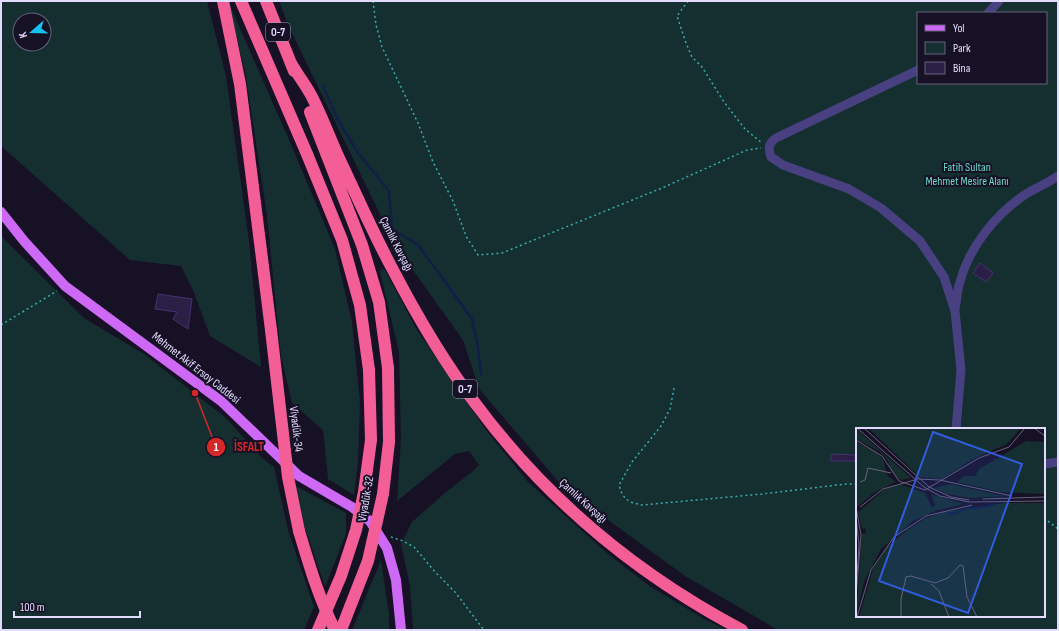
<svg xmlns="http://www.w3.org/2000/svg" width="1059" height="631" viewBox="0 0 1059 631" font-family="'Sofia Sans Condensed',sans-serif">
<style>
.green{fill:#152e30;fill-rule:evenodd}
.lines{fill:none;stroke-linecap:round;stroke-linejoin:round}
.stream{stroke:#111f46;stroke-width:2.5}
.building{fill:#2b1f46;stroke:#453370}
.path{stroke:#39acb0;stroke-width:1.5;stroke-dasharray:2 3;stroke-linecap:butt}
.minor{stroke:#494082;stroke-width:9}
.major{stroke:#cd69f4;stroke-width:10}
.highway{stroke:#f35e97;stroke-width:12}
.highway-bridge{stroke:#f35e97;stroke-width:12}
.labels{text-anchor:middle;dominant-baseline:central;stroke-width:4;stroke-linejoin:round;paint-order:stroke}
.shield{fill:#171126;stroke:#a49ebc;stroke-width:1}
.shield-label{font-size:11px;font-weight:bold;fill:#e1dafc}
.park-label{font-size:12px;fill:#6ad7c7;stroke:#171126}
.street-label{font-size:12px;fill:#e1dafc;stroke:#171126}
.inset-river{fill:none;stroke:#111f46;stroke-width:2}
.inset-road{fill:none;stroke:#68617c;stroke-width:1}
.view{fill:#315cdc;fill-opacity:0.15;stroke:#315cdc;stroke-width:2}
.inset-edge{fill:none;stroke:#e1dafc;stroke-width:2}
.leader{fill:none;stroke:#d62828;stroke-width:1.5}
.callout-dot{fill:#d62828;stroke:#171126;stroke-width:1.5}
.mark-label{font-size:12px;text-anchor:middle;font-weight:bold;fill:#fff}
.callout-label{font-size:13px;text-anchor:middle;font-weight:bold;fill:#d62828;stroke:#171126;stroke-width:4;stroke-linejoin:round;paint-order:stroke}
</style>
<rect width="100%" height="100%" fill="#171126"/>
<path class="green" d="M1,1H207L226,76L249,241L261,367L210,336L193,290L181,266L130,260L1,146ZM20,20H44V44H20Z
M228,1L290,142L335,249L352,322L360,403L358,462L354,495L328,479L323,430L292,403L281,356L267,216L246,77Z
M279,1H1058V630H778L685,576L564,488L479,389L463,340L395,245L289,27ZM918,13H1046V83H918ZM857,429H1044V616H857Z
M1,236L84,318L144,354L226,418L262,458L274,467L288,530L314,607L304,630H1Z
M381,269L385,270L417,330L486,430L528,482L608,554L651,587L706,620L727,630H413L410,586L401,544L412,522L446,492L472,472L479,465L469,451L455,454L397,501L401,439L399,352L380,272Z
M296,486L346,513V534L325,587L304,525Z
M381,560L389,614V630H352Z"/>
<g class="lines">
<path class="stream" d="M323,86L339,122L358,153L389,191L394,251
M391,228L419,246L472,319L478,348L481,374"/>
</g>
<path class="building" d="M980,263L993,273L986,282L973,273Z
M158,294L192,299L188,329L173,319L177,312L155,309Z
M831,454L855,455V461H831Z"/>
<g class="lines">
<path class="path" d="M373,1L376,25L382,47L418,123L433,162L453,201L466,236L478,255L502,253L662,188L747,150L761,148
M688,1L677,16L686,43L692,57L702,67L724,102L745,129L762,143
M1,325L57,291
M674,388L670,409L661,426L632,462L619,485C623,499 627,502 642,505L762,494L846,484H857
M1044,518L1058,529
M391,537L403,541L414,547L436,573L455,592L484,630"/>
<path class="minor" d="M988,13L999,1
M918,70L776,138C768,144 768,148 771,157L783,165L849,189L881,208L920,241L944,277L955,311L961,370L956,429
M955,309C957,300 957,290 960,282C969,247 996,214 1026,194C1036,188 1048,183 1058,176
M1044,464L1058,462"/>
<path class="major" d="M1,212L24,241L65,286L221,401L299,476L352,507L370,521L387,548L396,580L401,630"/>
<path class="highway" d="M223,1L240,84L271,330
M241,1L307,154L342,240L360,305L369,370
M266,1L294,71
M291,63C297,74 305,84 311,95C321,114 329,136 338,156C356,194 373,233 393,270C417,316 444,362 475,403C546,499 636,574 742,630
M310,112L362,245L379,302L388,368
M299,531C309,564 319,599 335,630"/>
<path class="highway-bridge" d="M271,330L288,477L299,531
M318,630L341,576L356,530L364,492L371,440L369,370
M341,630L368,561L383,494L389,442L388,368"/>
</g>
<g class="labels">
<g class="shield">
<rect x="266" y="23" width="24" height="18" rx="3"/>
<rect x="453" y="380" width="24" height="18" rx="3"/>
</g>
<g class="shield-label">
<text x="278" y="32">O-7</text>
<text x="465" y="389">O-7</text>
</g>
<g class="park-label">
<text x="967" y="167">Fatih Sultan<tspan x="967" dy="14">Mehmet Mesire Alanı</tspan></text>
</g>
<g class="street-label">
<text transform="translate(396 244) rotate(63)">Çamlık Kavşağı</text>
<text transform="translate(196 368) rotate(38)">Mehmet Akif Ersoy Caddesi</text>
<text transform="translate(296 429) rotate(83)">Viyadük-34</text>
<text transform="translate(366 499) rotate(-80)">Viyadük-32</text>
<text transform="translate(583 501) rotate(42)">Çamlık Kavşağı</text>
</g>
</g>
<g transform="translate(856 428)">
<rect width="189" height="189" fill="#171126"/>
<path d="M12,0H165L151,16L117,31L86,51L64,49ZM0,1L55,50L44,52L35,43L32,33L23,23L0,11ZM170,13L189,14V66L144,64L101,54L108,48H119L123,41ZM0,14L20,24L27,31L31,47L40,54L19,64L1,79ZM44,56L69,65L76,80L79,77L75,66L108,76L81,82L57,93L25,121L8,154L0,189L6,106L10,105L9,100L6,101L2,84L29,61ZM94,56L143,67L154,68L114,70L91,66L78,60ZM148,75H189V189H3L17,141L31,119L50,103L68,91L87,84Z" fill="#152e30"/>
<path class="inset-river" d="M113,79L119,81L137,77M91,85L97,86L114,79"/>
<path class="inset-road" d="M1,0L68,59L84,68L113,74L189,73M8,0L73,59L95,69L113,72M178,0L189,8M0,12L26,28L43,53L69,62L123,30L153,19L169,0M4,54L9,52L12,40L35,45M127,71L189,69M0,79L5,107L0,169M4,79L27,61L62,51L84,52L156,68M0,89L3,117L1,148M75,156L83,163L93,189M1,189L15,142L38,109L70,88L116,77M45,189V171L50,149L55,148L79,155L92,150L104,137L107,138L111,169L121,189"/>
<path class="view" d="M77,4L166,36L112,185L23,153Z"/>
<rect width="189" height="189" class="inset-edge"/>
</g>
<path class="leader" d="M195 393L216 447"/>
<g class="callout-dot">
<circle cx="195" cy="393" r="4"/>
<circle cx="216" cy="447" r="10"/>
</g>
<g class="mark-label">
<text x="216" y="451">1</text>
</g>
<g class="callout-label">
<text x="249" y="451">İSFALT</text>
</g>
<rect width="1059" height="631" fill="none" stroke="#e1dafc" stroke-width="4"/>
<rect x="917" y="12" width="130" height="72" fill="#171126" stroke="#68617c"/>
<rect x="925" y="25" width="20" height="6" fill="#cd69f4" stroke="#68617c"/>
<text x="953" y="32" font-size="12" fill="#e1dafc">Yol</text>
<rect x="925" y="42" width="20" height="12" fill="#152e30" stroke="#68617c"/>
<text x="953" y="52" font-size="12" fill="#e1dafc">Park</text>
<rect x="925" y="62" width="20" height="12" fill="#2b1f46" stroke="#68617c"/>
<text x="953" y="72" font-size="12" fill="#e1dafc">Bina</text>
<g transform="translate(32 32) rotate(250)"><circle r="19" fill="#171126" stroke="#68617c"/>
<path d="M0-3L7 15L0 10L-7 15Z" fill="#15c2ed"/>
<text y="-6" font-size="11" font-weight="bold" text-anchor="middle" fill="#e1dafc">K</text>
</g>
<path d="M14 611v6h126v-6" fill="none" stroke="#e1dafc" stroke-width="2"/>
<text x="20" y="611" font-size="12" fill="#e1dafc" stroke="#171126" stroke-width="3" paint-order="stroke">100 m</text>
</svg>
